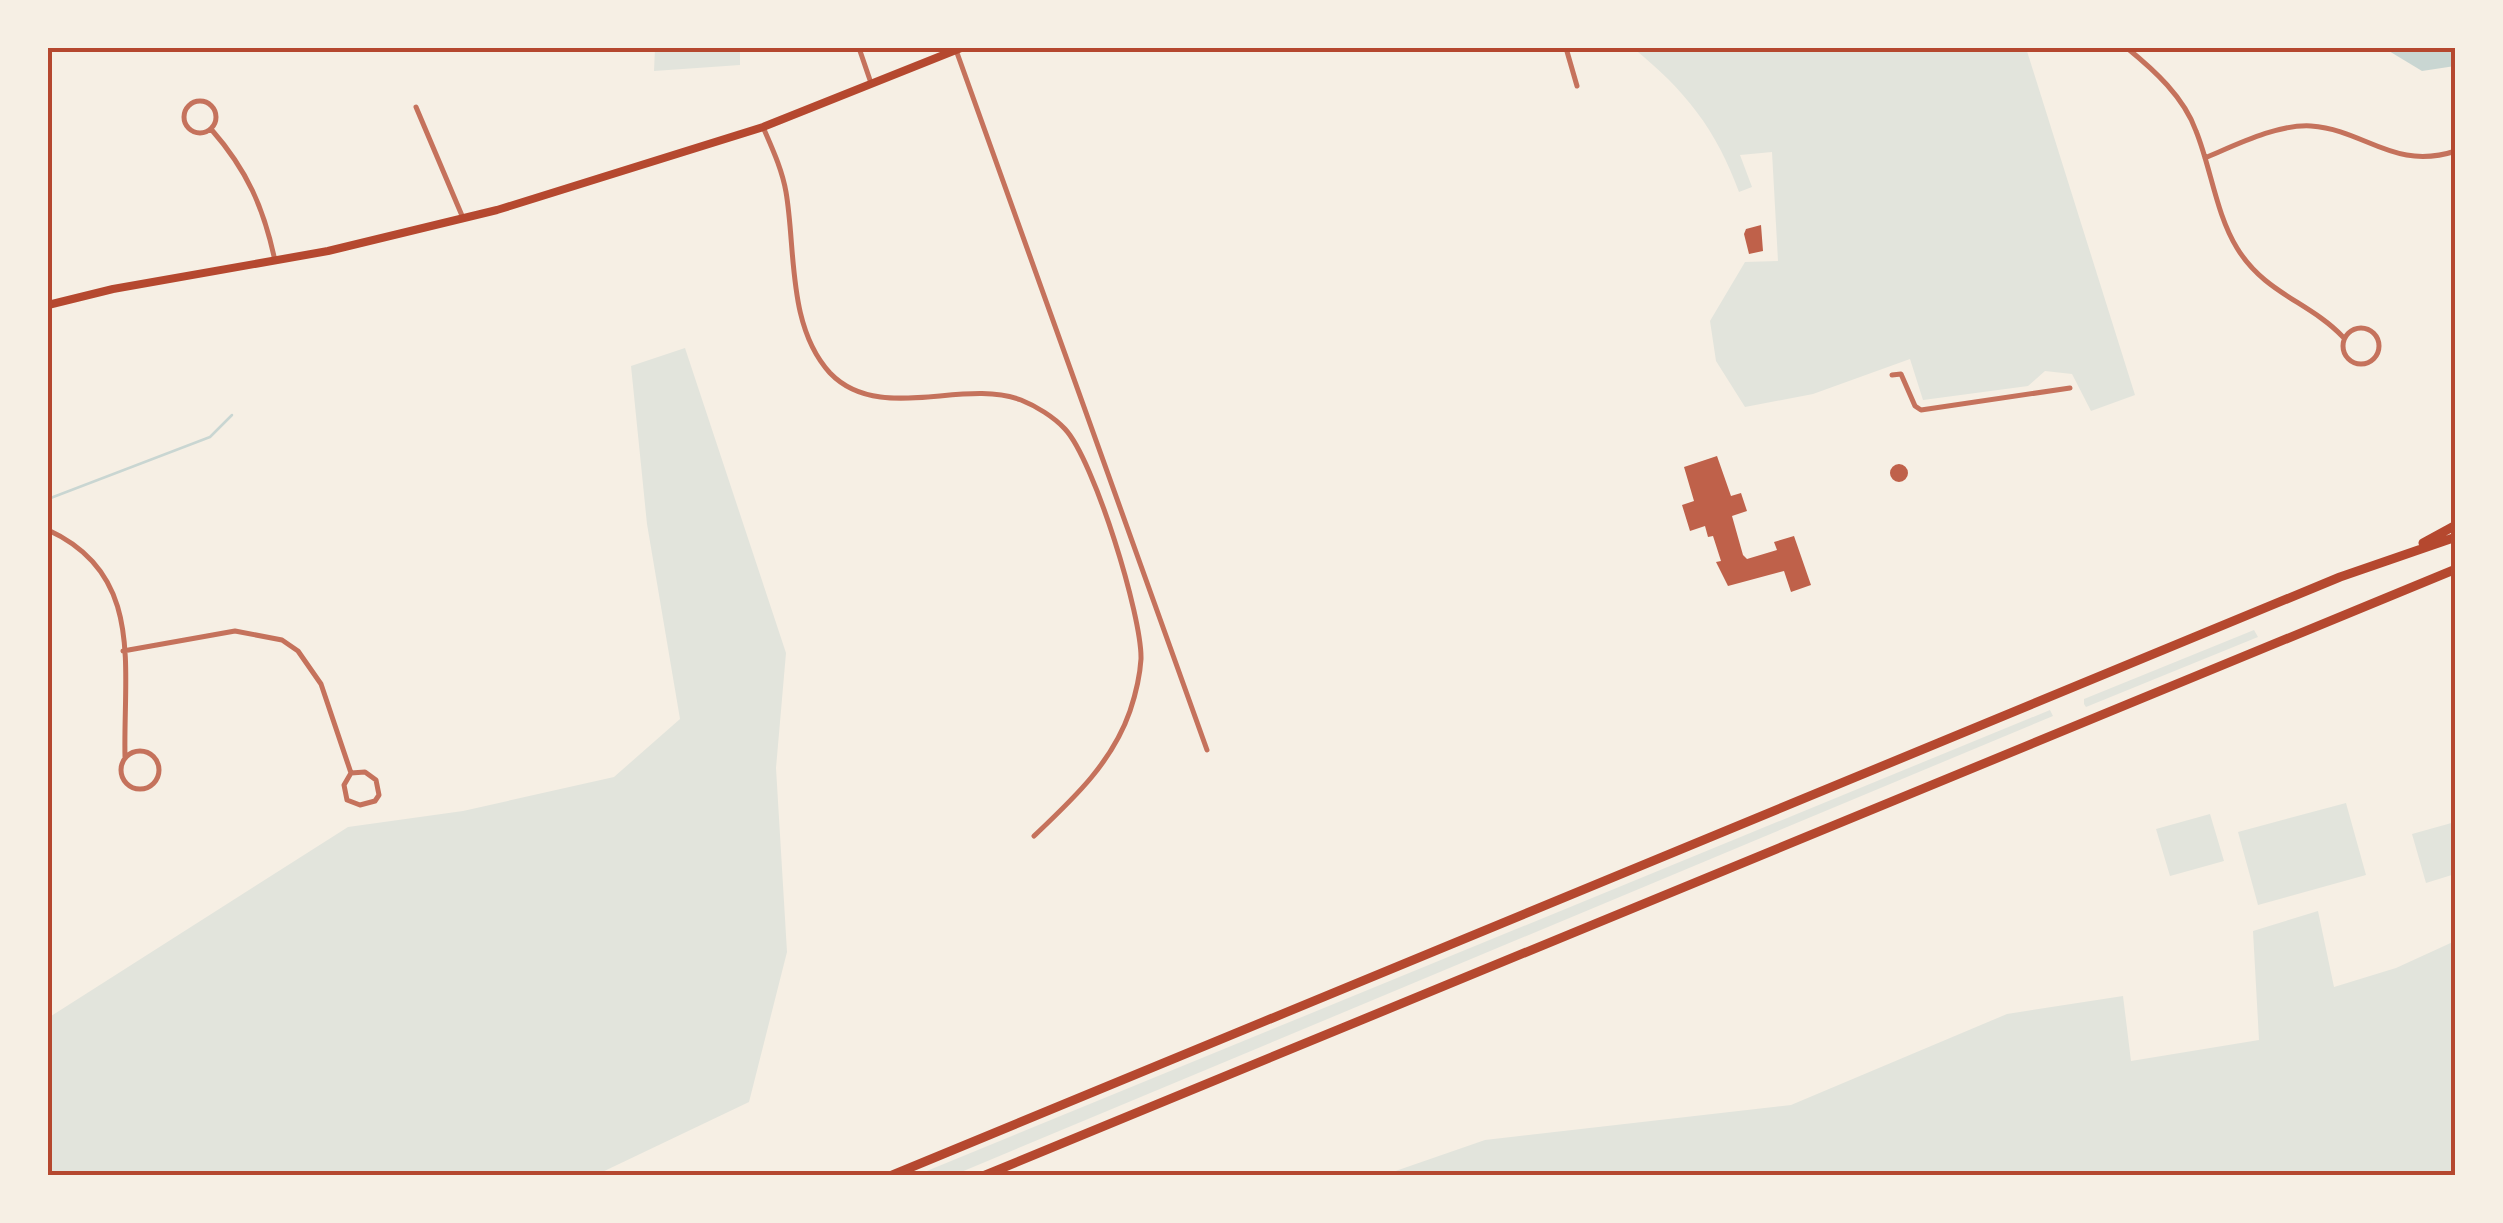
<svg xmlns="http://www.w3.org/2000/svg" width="2503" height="1223" viewBox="0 0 2503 1223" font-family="Signika,sans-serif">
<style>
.green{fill:#e2e4dc}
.water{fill:#c9d6d2}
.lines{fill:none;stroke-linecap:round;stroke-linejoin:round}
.stream{stroke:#c9d6d2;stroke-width:2.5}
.building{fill:#bf614a}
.minor{stroke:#c5725c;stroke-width:5}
.secondary{stroke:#b5482f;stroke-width:8}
.motorway{stroke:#b5482f;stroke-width:9}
.neatline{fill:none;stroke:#b5482f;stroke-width:4}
</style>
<rect width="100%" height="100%" fill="#f6efe4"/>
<path class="green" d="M655,48H740V65L654,71Z
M1633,48H2026L2135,395L2091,411L2072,374L2045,371L2028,386L1923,400L1910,359L1813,394L1745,407L1716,361L1710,321L1745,262L1778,261L1772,152L1740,155L1752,187L1739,192C1716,129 1685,90 1633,48Z
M685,348L786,653L776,768L787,952L749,1102L596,1175H48V1018L348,827L463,811L614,777L680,719L647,524L631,366Z
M2254,630L2258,637L2086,707L2084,704V699Z
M2050,710L2053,716L954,1175H917Z
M2346,803L2366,875L2258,905L2238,832Z
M2210,814L2224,861L2170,876L2156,829Z
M2455,822V874L2426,883L2412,834Z
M2318,911L2334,987L2396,968L2455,941V1175H1384L1485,1140L1791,1105L2007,1014L2123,996L2131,1061L2259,1040L2253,931Z"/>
<path class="water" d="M2384,48H2455V66L2422,71Z"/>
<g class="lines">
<path class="stream" d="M48,499L210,437L232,415"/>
</g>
<path class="building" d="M1761,225L1763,251L1749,254L1744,234L1746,229Z
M1717,456L1731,496L1741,493L1747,511L1732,516L1743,555L1747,559L1777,550L1774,542L1794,536L1811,585L1791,592L1784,571L1728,586L1716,562L1721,561L1713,536L1708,537L1705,526L1690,531L1682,505L1694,501L1684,467Z
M1890 473a9 9 0 1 1 18 0a9 9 0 1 1-18 0Z"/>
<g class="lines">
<path class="minor" d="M859,48L871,83
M1566,48L1577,86
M2127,48C2154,70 2184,97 2196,131C2211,168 2216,214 2237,248C2265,294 2310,302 2343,337
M956,50L1207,750
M184 117a16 16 0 1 1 32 0a16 16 0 1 1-32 0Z
M416,107L463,218
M763,127C772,148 782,169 786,192C796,250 787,326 830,373C879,424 962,378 1021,400C1036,406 1054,417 1065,429C1094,460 1142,616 1141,659C1140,675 1135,696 1130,711C1112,763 1073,799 1034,836
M211,129C247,170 264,208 275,261
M2205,158C2236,145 2277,124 2311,126C2366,130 2393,171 2456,151
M2343 346a18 18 0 1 1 36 0a18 18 0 1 1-36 0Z
M1892,375L1901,374L1915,406L1921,410L2070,388
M48,530C145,574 123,667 125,757
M123,651L235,631L282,640L298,651L321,684L351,773L344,785L347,800L360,805L375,801L379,795L376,780L365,772L351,773
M121 770a19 19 0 1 1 38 0a19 19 0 1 1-38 0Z"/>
<path class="secondary" d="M48,305L113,289L328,251L497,210L763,127L961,48"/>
<path class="motorway" d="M2423,543L2456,525
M890,1176L2340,577L2456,537
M983,1176L2456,569"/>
</g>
<rect width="2503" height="1223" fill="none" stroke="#f6efe4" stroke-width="100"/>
<rect x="50" y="50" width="2403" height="1123" class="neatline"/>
</svg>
